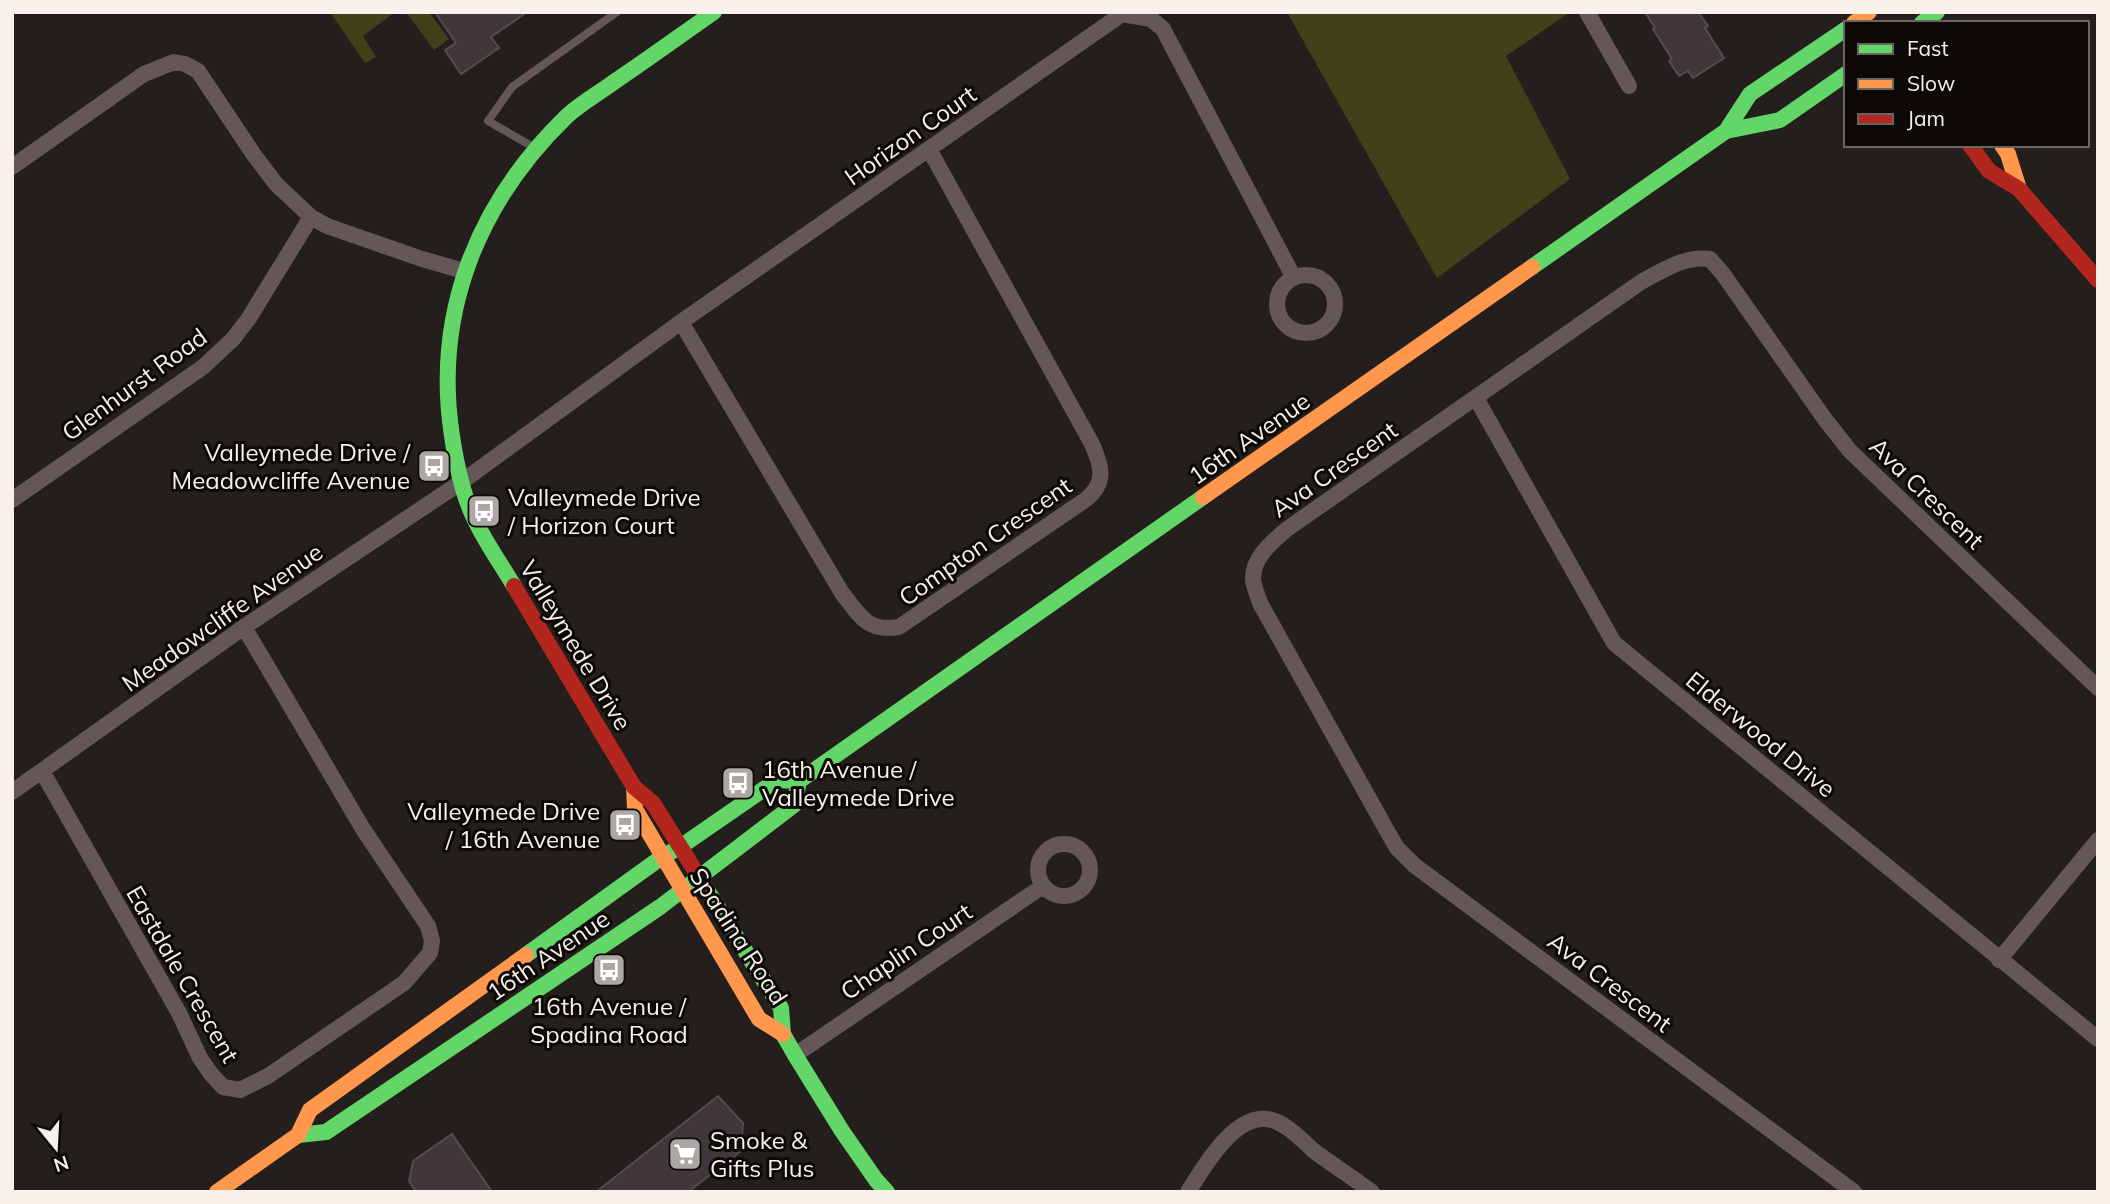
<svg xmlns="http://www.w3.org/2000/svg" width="2110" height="1204" viewBox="0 0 2110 1204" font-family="Mulish,sans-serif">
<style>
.green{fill:#3f4219}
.building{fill:#40363b;stroke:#514d4d;stroke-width:2}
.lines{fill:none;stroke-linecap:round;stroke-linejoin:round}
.lane{stroke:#655758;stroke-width:8}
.street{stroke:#655758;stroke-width:16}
.fast{stroke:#63d668;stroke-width:16}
.slow{stroke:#ff974d;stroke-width:16}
.jam{stroke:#b3261e;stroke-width:16}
.labels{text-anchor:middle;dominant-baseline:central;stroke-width:6;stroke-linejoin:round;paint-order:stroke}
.street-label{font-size:24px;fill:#f7f0eb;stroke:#0d0907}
.poi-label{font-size:24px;fill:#f7f0eb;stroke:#0d0907;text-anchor:start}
</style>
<rect width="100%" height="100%" fill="#241f1c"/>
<path class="green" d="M330,12H395L363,36L376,57L365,63Z
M406,12H429L449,39L434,50Z
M1287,12H1570L1506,56L1570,179L1437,278Z"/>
<path class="building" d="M435,12H527L491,37L499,48L461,74L445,50L456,43Z
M1645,12H1698L1708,26L1705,28L1724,58L1693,78L1688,71L1679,76L1669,61L1672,59L1653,29L1655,28Z
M718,1096L743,1123L741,1151L688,1192H596Z
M452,1134L492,1192H416L409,1181L413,1161Z"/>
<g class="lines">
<path class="lane" d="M535,148L488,121L512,87L617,12"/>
<path class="street" d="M1587,12L1629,86
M12,167L144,74L174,62L185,64L198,71L254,155L276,184L311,217L327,226L422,259L464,271
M1277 304a29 29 0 1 1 58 0a29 29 0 1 1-58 0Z
M681,322L842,593C860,616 867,632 899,627L1085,500C1107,483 1102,467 1092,444L929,149
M1476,398L1614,643L2098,1039
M12,500L203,367L233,339L249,318L311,217
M42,771L179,1013L200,1058L211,1074L223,1087L240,1090L268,1076L404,983L430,953L432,941L428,926L363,829L244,627
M12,792L244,627L460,483L681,322L1122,14L1151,19L1163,29L1294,278
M1038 870a26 26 0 1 1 52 0a26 26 0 1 1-52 0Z
M1999,960L2098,840
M795,1055L1043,886
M1188,1192C1204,1167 1237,1107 1275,1121C1290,1127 1302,1140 1314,1151C1333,1165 1353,1178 1372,1192
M1854,1192L1414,865L1397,848L1386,829L1260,603C1258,596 1254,587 1253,580C1252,558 1272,542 1287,529L1641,282C1662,271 1685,255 1710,259L1723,274L1824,418L1850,451L2098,688"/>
<path class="fast" d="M1922,23L1937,12
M1726,131L1780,120L1846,74
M1532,267L1726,131L1750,94L1846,29
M514,586C501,564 485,542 474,518C462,493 456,463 452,436C433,313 478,202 567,116C581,103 599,93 614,82C648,59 681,35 714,12
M707,890L781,1008L783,1034L795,1055L842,1131L876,1180L887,1192
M526,955L662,857L680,847L777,780L799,781L1203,497
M298,1135L326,1132L660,907L794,805L799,781"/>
<path class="slow" d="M1854,23L1869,12
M2002,145L2008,154L2019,189
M1203,497L1532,267
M634,787L635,809L759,1019L783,1034
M217,1192L298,1135L310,1110L526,955"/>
<path class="jam" d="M1970,145L1989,171L2019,189L2098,280
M514,586L634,787L653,803L707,890"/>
</g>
<defs>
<symbol id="bus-square" viewBox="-11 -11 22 22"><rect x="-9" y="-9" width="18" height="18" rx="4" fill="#ada7a3" stroke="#0d0907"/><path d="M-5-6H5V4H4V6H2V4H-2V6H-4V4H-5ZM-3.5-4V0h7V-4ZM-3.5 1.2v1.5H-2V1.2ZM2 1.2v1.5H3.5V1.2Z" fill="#fff"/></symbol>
<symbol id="supermarket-square" viewBox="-11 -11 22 22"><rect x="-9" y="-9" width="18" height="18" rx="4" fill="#ada7a3" stroke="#0d0907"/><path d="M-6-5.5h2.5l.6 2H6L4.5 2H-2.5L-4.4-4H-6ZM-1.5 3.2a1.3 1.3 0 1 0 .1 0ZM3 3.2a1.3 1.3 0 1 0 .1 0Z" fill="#fff"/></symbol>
</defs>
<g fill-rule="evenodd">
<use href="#bus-square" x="415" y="447" width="38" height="38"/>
<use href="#bus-square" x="465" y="492" width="38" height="38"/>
<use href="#bus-square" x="719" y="764" width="38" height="38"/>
<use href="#bus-square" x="606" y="806" width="38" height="38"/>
<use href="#bus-square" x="590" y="951" width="38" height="38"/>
<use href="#supermarket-square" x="666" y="1135" width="38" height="38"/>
</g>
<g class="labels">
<g class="street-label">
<text transform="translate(910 135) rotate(-35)">Horizon Court</text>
<text transform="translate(134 384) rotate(-36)">Glenhurst Road</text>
<text transform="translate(1249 438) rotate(-35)">16th Avenue</text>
<text transform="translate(1334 469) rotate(-35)">Ava Crescent</text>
<text transform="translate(1927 493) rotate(44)">Ava Crescent</text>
<text transform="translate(985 541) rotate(-35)">Compton Crescent</text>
<text transform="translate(222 617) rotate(-35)">Meadowcliffe Avenue</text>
<text transform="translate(576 645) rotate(59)">Valleymede Drive</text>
<text transform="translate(1761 734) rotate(39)">Elderwood Drive</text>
<text transform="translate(739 936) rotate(57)">Spadina Road</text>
<text transform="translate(906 951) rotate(-34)">Chaplin Court</text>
<text transform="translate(548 955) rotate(-34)">16th Avenue</text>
<text transform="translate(183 974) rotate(60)">Eastdale Crescent</text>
<text transform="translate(1610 982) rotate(37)">Ava Crescent</text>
</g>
<g class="poi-label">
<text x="410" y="452" text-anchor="end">Valleymede Drive /<tspan x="410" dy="28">Meadowcliffe Avenue</tspan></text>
<text x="508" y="497">Valleymede Drive<tspan x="508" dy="28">/ Horizon Court</tspan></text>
<text x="762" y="769">16th Avenue /<tspan x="762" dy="28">Valleymede Drive</tspan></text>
<text x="600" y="811" text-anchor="end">Valleymede Drive<tspan x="600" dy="28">/ 16th Avenue</tspan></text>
<text x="609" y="1006" text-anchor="middle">16th Avenue /<tspan x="609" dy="28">Spadina Road</tspan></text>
<text x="710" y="1140">Smoke &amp;<tspan x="710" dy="28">Gifts Plus</tspan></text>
</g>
</g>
<rect width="2110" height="1204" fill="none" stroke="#f7f0eb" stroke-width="28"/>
<rect x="1844" y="21" width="245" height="126" fill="#0d0907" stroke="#6b6562" stroke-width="2"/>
<rect x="1858" y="44" width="35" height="10" fill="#63d668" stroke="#6b6562" stroke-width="2"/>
<text x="1907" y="56" font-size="21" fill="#f7f0eb">Fast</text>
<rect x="1858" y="79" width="35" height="10" fill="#ff974d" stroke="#6b6562" stroke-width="2"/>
<text x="1907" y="91" font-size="21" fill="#f7f0eb">Slow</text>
<rect x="1858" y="114" width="35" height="10" fill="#b3261e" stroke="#6b6562" stroke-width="2"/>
<text x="1907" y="126" font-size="21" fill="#f7f0eb">Jam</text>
<g transform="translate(56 1148) rotate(162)" stroke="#0d0907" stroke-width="5" paint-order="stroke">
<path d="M0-5L12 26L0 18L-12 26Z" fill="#f7f0eb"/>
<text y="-10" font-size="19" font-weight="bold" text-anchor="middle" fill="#f7f0eb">N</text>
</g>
</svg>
